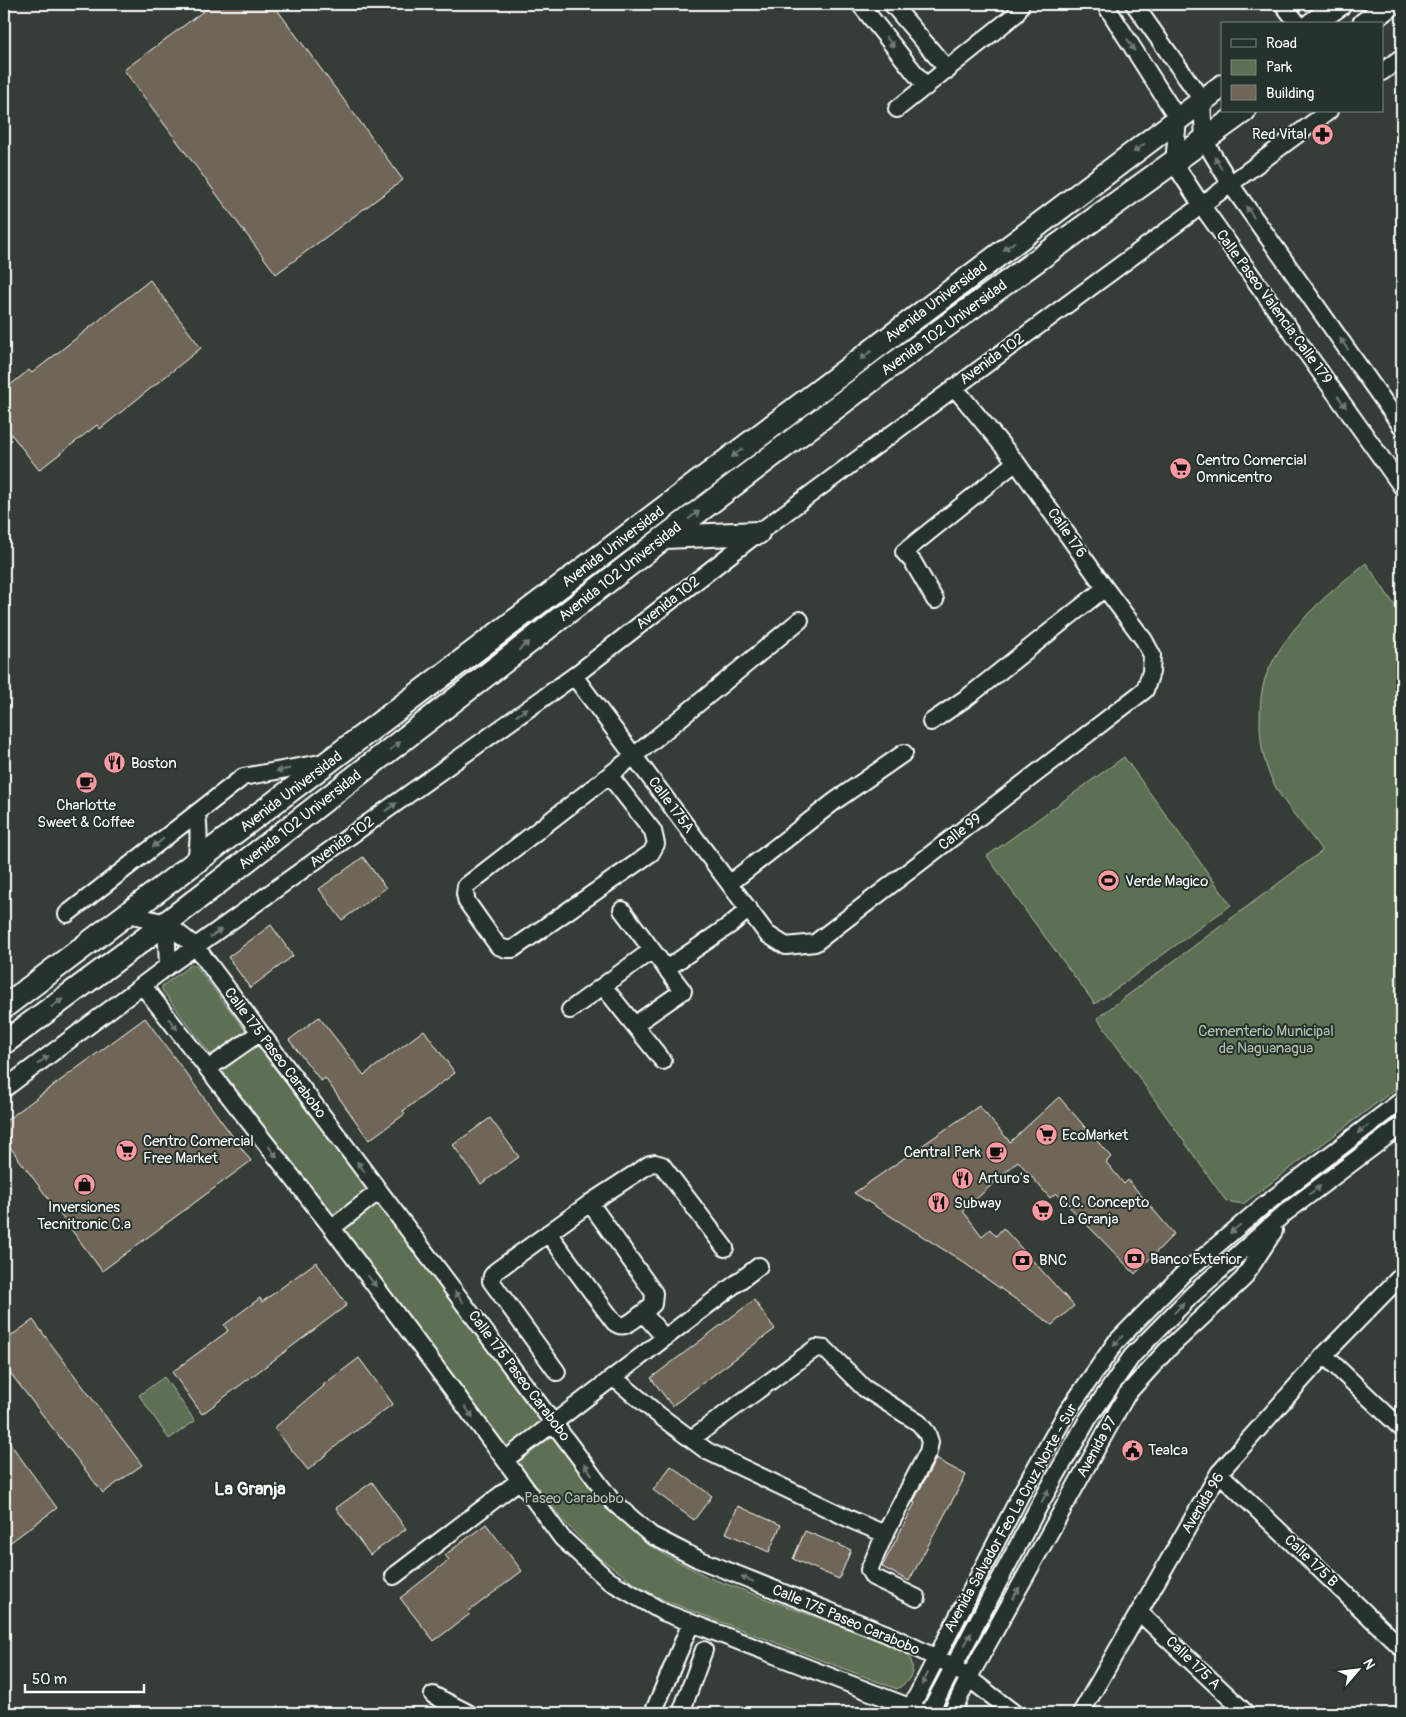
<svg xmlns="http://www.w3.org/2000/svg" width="1406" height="1717" viewBox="0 0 1406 1717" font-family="Pangolin,sans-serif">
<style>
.green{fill:#5d7053;stroke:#aeb8a9}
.building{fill:#6f6658;stroke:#fff}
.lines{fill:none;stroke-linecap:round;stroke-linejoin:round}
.minor-casing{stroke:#fff;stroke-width:20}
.secondary-casing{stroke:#fff;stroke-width:26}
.minor{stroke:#26332d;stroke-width:16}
.secondary{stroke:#26332d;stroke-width:22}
.oneway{fill:#727a76}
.labels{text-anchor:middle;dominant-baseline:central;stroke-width:4;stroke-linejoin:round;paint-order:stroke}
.poi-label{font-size:15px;fill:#fff;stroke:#26332d;text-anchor:start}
.street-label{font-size:15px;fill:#fff;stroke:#26332d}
.park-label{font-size:15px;fill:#b6bfb2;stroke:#26332d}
.quarter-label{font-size:18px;font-weight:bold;fill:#fff;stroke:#26332d}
</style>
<rect width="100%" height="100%" fill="#353d36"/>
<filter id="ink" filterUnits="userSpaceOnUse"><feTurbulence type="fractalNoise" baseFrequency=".02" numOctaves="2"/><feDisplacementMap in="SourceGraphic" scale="10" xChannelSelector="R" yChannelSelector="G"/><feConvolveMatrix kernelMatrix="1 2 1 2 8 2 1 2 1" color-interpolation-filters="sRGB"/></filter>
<g filter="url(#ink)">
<path class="green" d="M1366,563L1402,616V1084L1243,1204L1226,1201L1097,1018L1322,851C1306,827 1284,806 1272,780C1263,762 1260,740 1260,721C1260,706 1261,689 1266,676C1285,629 1327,594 1366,563Z
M1124,757L1231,905L1095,1004L1028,914L987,856Z
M192,964L196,966L386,1214L524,1400L615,1514L640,1536L665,1555L710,1578L905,1650C917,1667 914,1679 897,1689L666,1601L641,1588L619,1572L598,1557L566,1524L488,1425L162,990V986Z
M164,1377L195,1421L169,1439L139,1395Z"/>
<path class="building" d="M213,4H273L403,180L276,274L124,70Z
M150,280L201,348L100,429L97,425L39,470L4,425V390L29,370L32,373Z
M363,857L386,888L342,920L319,889Z
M271,925L293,956L250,988L228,957Z
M319,1017L364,1075L424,1030L455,1073L403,1111L405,1114L369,1140L325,1078L321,1081L289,1040Z
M145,1018L251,1161L102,1271L4,1139V1122Z
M1059,1097L1111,1157L1106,1162L1124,1184L1128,1180L1174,1234L1135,1274L1056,1193L1050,1198L1018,1161L963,1211L982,1236L990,1229L996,1236L1003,1228L1074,1306L1052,1325L960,1260L854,1193L979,1106L1010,1142Z
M490,1118L519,1157L481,1184L453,1145Z
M316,1262L347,1305L202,1414L172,1372L228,1331L224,1325L260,1298L262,1302Z
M754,1300L775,1329L672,1406L651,1378Z
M33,1320L142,1465L103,1493L4,1365V1341Z
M359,1358L393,1404L342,1441L308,1470L274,1428L324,1386L323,1385Z
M4,1435L57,1508L4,1547Z
M936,1459L966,1475L909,1581L882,1567L915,1503L913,1502Z
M671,1466L712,1496L694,1520L653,1490Z
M372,1482L406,1529L370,1555L336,1508Z
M738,1506L781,1525L769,1552L726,1533Z
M486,1524L522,1571L468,1612L470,1614L434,1641L400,1598L449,1560L445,1555Z
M805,1531L851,1550L839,1579L793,1559Z"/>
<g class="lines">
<defs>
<path id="minor" d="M860,4L926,87
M892,4L948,70
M1105,4L1178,119L1174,163L1202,206L1402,487
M1134,4L1202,100L1204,140L1231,185L1402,427
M1283,4L1298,24
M1382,72L1402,57
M897,109L1016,14L1021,4
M935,600L913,562L904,552L1016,462
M574,676L767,934L786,946L815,943L1145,690L1151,672L1152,655L1144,640L1105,588L1016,462L954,387
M931,722L969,696L1105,588
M609,775L653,831L656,844L651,853L513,949H506L498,946L467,902L465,894L466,886L634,756L800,620
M194,865C200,847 199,832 197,813
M730,883L835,801L904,753
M622,910L683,991L634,1025
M67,914L243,777L326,762
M129,914L166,923L196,947L612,1501L651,1535L698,1559L887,1634L953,1666L1014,1713
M166,923L168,966
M666,969L730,925L749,909
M143,986L332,1228L505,1460L562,1538L608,1580L663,1612L925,1713
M603,986L663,1061
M570,1010L652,950
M209,1068L259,1033
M4,1089L168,966L574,676L758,533L1329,111
M590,1203L654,1293L653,1304L643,1313L665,1338
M332,1228L379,1191
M548,1233L614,1322C624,1331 633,1320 643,1313
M1324,1355L1402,1429
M557,1372L491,1281L492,1276L496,1271L590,1203L650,1164L655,1163L662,1165L725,1248
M614,1378L660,1416L707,1451L854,1521L885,1534
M691,1439L816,1348L825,1349L864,1388L919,1423L927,1433L930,1442L928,1452L885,1534L869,1570L873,1577L917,1598
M505,1460L759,1266
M1219,1473L1402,1648
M394,1576L520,1480
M1140,1613L1246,1713
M433,1695L468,1713
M653,1713L691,1623
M681,1713L704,1650
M908,1713L1022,1492L1067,1412L1116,1342L1182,1275L1263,1206L1402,1100
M929,1713L1041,1502L1088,1419L1132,1356L1192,1295L1285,1213L1402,1125
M952,1713L968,1679L1127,1394L1166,1351L1243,1279L1274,1231
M1081,1713L1219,1473L1324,1355L1402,1275"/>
<path id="secondary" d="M1312,24L1340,4
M1364,24L1391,4
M665,537L758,533
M4,1007L1222,86
M4,1043L166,923L665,537L888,368L1244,111"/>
</defs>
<use href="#minor" class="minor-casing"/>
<use href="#secondary" class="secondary-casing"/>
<use href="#minor" class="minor"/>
<use href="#secondary" class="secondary"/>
</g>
<defs><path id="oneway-solid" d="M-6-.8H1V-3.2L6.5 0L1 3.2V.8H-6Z" transform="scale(1.25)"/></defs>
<g class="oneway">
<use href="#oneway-solid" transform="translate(890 42) rotate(51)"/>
<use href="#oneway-solid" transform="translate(1131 45) rotate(58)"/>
<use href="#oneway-solid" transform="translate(1139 148) rotate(143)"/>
<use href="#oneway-solid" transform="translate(1218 163) rotate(-121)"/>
<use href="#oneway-solid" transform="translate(1250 212) rotate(-125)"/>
<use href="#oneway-solid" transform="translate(1009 246) rotate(143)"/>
<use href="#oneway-solid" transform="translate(1344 344) rotate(-125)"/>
<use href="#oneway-solid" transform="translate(866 355) rotate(143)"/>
<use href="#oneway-solid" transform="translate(1342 402) rotate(54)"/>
<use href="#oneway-solid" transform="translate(737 453) rotate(143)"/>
<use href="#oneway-solid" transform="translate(694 515) rotate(-37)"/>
<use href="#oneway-solid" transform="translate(524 646) rotate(-38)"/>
<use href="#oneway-solid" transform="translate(522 712) rotate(-36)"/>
<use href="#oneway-solid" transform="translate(395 746) rotate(-38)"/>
<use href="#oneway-solid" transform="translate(283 770) rotate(169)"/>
<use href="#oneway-solid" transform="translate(391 807) rotate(-36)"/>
<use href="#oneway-solid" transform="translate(158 843) rotate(142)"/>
<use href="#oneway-solid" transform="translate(216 933) rotate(-36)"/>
<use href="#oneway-solid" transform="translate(57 1003) rotate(-36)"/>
<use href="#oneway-solid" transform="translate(173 1024) rotate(52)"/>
<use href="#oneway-solid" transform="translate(43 1060) rotate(-37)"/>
<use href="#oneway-solid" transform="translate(1363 1129) rotate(143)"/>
<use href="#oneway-solid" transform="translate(273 1152) rotate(52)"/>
<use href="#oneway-solid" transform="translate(361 1167) rotate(-127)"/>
<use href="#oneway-solid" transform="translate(1315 1190) rotate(-37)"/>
<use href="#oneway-solid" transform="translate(1235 1229) rotate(140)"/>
<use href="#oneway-solid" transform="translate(372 1281) rotate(53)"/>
<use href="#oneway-solid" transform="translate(459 1297) rotate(-127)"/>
<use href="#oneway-solid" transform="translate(1179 1308) rotate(-46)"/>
<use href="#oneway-solid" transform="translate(1118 1341) rotate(131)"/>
<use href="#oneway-solid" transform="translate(469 1412) rotate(53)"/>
<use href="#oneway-solid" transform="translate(588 1469) rotate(-126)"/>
<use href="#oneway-solid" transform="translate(1045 1496) rotate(-61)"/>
<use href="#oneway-solid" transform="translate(747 1579) rotate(-158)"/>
<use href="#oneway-solid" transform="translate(1016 1593) rotate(-61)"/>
<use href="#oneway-solid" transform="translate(968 1639) rotate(-62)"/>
<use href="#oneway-solid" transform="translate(925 1679) rotate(116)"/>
</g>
</g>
<defs>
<symbol id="pharmacy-disc" viewBox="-11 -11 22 22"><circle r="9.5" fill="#ff9aa2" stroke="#26332d"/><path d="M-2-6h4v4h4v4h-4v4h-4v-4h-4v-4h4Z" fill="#111"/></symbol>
<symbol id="supermarket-disc" viewBox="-11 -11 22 22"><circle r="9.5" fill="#ff9aa2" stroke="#26332d"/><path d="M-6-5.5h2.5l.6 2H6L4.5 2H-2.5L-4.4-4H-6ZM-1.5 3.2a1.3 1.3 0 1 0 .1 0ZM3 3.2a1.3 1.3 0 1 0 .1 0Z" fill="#111"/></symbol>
<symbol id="restaurant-disc" viewBox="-11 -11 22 22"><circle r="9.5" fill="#ff9aa2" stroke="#26332d"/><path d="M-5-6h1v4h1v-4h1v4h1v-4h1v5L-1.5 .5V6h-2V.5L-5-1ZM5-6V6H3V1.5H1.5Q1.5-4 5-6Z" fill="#111"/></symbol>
<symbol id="cafe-disc" viewBox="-11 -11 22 22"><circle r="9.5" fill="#ff9aa2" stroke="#26332d"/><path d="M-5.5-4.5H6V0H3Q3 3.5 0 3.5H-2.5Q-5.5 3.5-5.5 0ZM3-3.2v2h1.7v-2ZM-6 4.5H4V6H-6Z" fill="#111"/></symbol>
<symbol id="stadium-disc" viewBox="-11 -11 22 22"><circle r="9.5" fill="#ff9aa2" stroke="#26332d"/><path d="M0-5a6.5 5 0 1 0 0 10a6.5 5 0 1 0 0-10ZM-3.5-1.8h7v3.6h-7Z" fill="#111"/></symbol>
<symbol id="shop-disc" viewBox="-11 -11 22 22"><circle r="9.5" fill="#ff9aa2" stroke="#26332d"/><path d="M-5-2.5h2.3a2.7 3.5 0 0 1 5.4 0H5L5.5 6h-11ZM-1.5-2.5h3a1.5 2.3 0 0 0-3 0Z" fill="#111"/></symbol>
<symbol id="bank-disc" viewBox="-11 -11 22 22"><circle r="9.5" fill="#ff9aa2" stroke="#26332d"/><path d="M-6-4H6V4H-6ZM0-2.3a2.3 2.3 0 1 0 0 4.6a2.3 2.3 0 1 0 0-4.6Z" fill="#111"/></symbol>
<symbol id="civic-disc" viewBox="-11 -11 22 22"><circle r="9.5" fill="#ff9aa2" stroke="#26332d"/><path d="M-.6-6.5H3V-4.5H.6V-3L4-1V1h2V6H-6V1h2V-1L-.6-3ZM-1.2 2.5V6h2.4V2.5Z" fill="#111"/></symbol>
</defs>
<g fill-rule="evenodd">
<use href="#pharmacy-disc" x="1310" y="122" width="25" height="25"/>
<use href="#supermarket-disc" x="1168" y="456" width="25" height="25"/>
<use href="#restaurant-disc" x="102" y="750" width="25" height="25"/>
<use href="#cafe-disc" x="74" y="770" width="25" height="25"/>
<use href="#stadium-disc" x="1096" y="868" width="25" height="25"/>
<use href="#supermarket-disc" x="1034" y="1122" width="25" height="25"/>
<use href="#supermarket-disc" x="114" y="1138" width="25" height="25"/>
<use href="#cafe-disc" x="984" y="1140" width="25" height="25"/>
<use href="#restaurant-disc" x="950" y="1166" width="25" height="25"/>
<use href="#shop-disc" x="72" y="1172" width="25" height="25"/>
<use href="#restaurant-disc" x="926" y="1190" width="25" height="25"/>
<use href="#supermarket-disc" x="1030" y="1198" width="25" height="25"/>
<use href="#bank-disc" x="1122" y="1246" width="25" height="25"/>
<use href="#bank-disc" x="1010" y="1248" width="25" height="25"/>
<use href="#civic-disc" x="1120" y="1438" width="25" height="25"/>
</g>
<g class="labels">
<g class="poi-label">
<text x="1307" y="134" text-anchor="end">Red Vital</text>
<text x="1196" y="460">Centro Comercial<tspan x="1196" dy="17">Omnicentro</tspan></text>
<text x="131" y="763">Boston</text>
<text x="86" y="805" text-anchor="middle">Charlotte<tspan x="86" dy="17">Sweet &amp; Coffee</tspan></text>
<text x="1125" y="881">Verde Magico</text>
<text x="1062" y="1135">EcoMarket</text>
<text x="143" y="1141">Centro Comercial<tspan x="143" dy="17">Free Market</tspan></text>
<text x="981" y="1152" text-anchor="end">Central Perk</text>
<text x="978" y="1178">Arturo's</text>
<text x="1059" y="1202">C.C. Concepto<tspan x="1059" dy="17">La Granja</tspan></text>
<text x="954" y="1203">Subway</text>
<text x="84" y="1207" text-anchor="middle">Inversiones<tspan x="84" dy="17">Tecnitronic C.a</tspan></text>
<text x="1150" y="1259">Banco Exterior</text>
<text x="1039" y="1260">BNC</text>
<text x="1148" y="1450">Tealca</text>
</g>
<g class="street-label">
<text transform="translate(936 302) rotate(-37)">Avenida Universidad</text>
<text transform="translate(1274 307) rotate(54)">Calle Paseo Valencia;Calle 179</text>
<text transform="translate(944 328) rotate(-36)">Avenida 102 Universidad</text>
<text transform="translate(992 359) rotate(-36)">Avenida 102</text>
<text transform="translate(1067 533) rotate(55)">Calle 176</text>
<text transform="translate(613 547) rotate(-37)">Avenida Universidad</text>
<text transform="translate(620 572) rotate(-38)">Avenida 102 Universidad</text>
<text transform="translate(668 603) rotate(-38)">Avenida 102</text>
<text transform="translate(291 792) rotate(-37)">Avenida Universidad</text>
<text transform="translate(671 805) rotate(53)">Calle 175A</text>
<text transform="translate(300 820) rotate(-38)">Avenida 102 Universidad</text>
<text transform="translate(960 832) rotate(-38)">Calle 99</text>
<text transform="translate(342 842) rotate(-36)">Avenida 102</text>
<text transform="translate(275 1053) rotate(53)">Calle 175 Paseo Carabobo</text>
<text transform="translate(519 1376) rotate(53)">Calle 175 Paseo Carabobo</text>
<text transform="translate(1097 1447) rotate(-61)">Avenida 97</text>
<text transform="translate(1203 1503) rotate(-59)">Avenida 96</text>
<text transform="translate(1011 1518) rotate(-61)">Avenida Salvador Feo La Cruz Norte - Sur</text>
<text transform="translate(1311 1561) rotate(44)">Calle 175 B</text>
<text transform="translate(846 1620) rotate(23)">Calle 175 Paseo Carabobo</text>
<text transform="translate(1193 1663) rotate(44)">Calle 175 A</text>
</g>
<g class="park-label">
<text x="1266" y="1031">Cementerio Municipal<tspan x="1266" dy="17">de Naguanagua</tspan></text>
<text x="574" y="1498">Paseo Carabobo</text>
</g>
<g class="quarter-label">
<text x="250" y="1489">La Granja</text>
</g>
</g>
<rect width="1406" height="1717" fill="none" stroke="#26332d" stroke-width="20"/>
<rect x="10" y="10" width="1386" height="1697" fill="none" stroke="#fff" stroke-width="2" filter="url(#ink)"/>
<rect x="1221" y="22" width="162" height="90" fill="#26332d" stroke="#7d8581"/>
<rect x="1231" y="39" width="25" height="8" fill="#26332d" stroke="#7d8581"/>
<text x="1266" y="48" font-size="15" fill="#ffffff">Road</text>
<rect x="1231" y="60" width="25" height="15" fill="#5d7053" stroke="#7d8581"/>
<text x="1266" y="72" font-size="15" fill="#ffffff">Park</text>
<rect x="1231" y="85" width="25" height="15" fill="#6f6658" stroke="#7d8581"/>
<text x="1266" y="98" font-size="15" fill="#ffffff">Building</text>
<g transform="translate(1358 1670) rotate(62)" stroke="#26332d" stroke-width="4" paint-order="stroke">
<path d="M0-4L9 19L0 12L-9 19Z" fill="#ffffff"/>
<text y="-8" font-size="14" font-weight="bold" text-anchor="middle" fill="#ffffff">N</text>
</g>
<path d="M25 1684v8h119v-8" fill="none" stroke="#ffffff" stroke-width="2.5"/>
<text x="32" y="1684" font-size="15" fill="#ffffff" stroke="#26332d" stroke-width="4" paint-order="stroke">50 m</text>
</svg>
